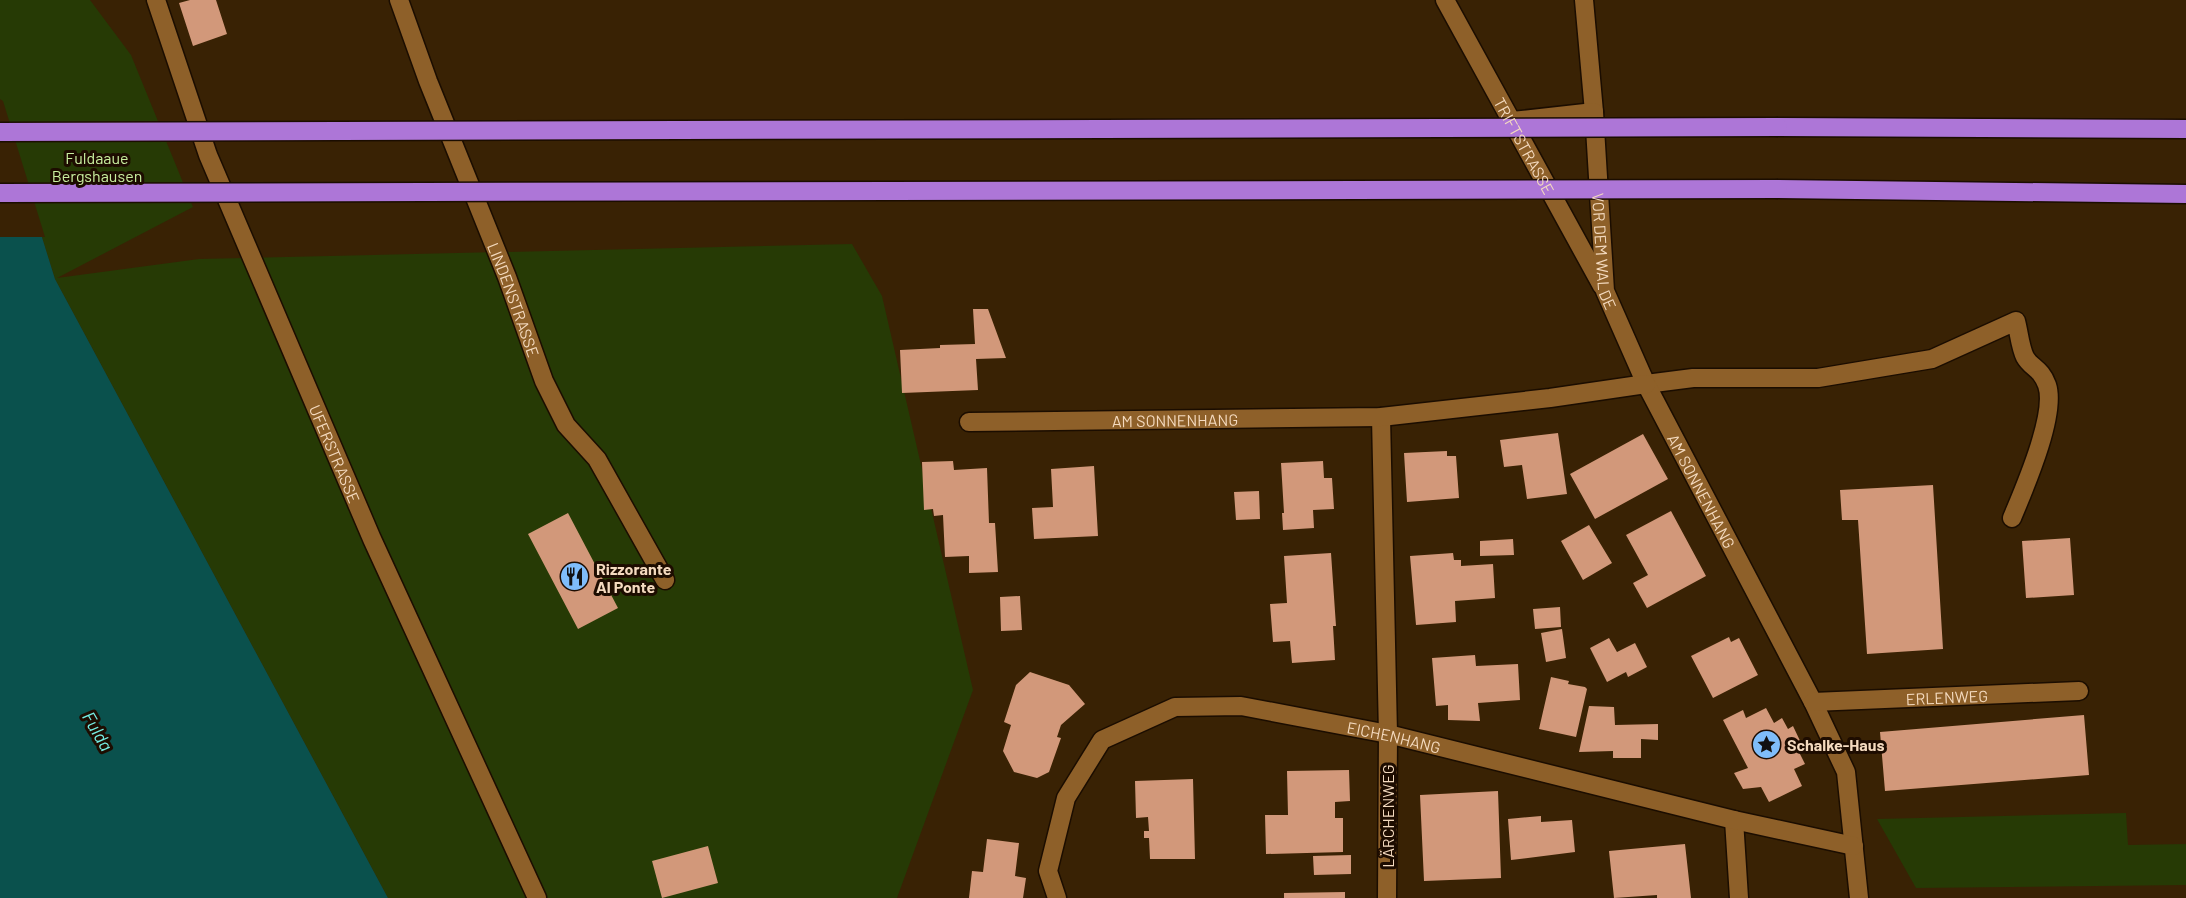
<svg xmlns="http://www.w3.org/2000/svg" width="2186" height="898" viewBox="0 0 2186 898" font-family="Barlow,sans-serif">
<style>
.green{fill:#263a05}
.water{fill:#0a514d}
.pier{fill:#392204}
.building{fill:#d2987a}
.lines{fill:none;stroke-linecap:round;stroke-linejoin:round}
.service-casing{stroke:#1b0d00;stroke-width:21}
.minor-casing{stroke:#1b0d00;stroke-width:21}
.motorway-casing{stroke:#1b0d00;stroke-width:21}
.service{stroke:#8e6029;stroke-width:18}
.minor{stroke:#8e6029;stroke-width:18}
.motorway{stroke:#ad76d7;stroke-width:18}
.motorway-bridge-casing{stroke:#1b0d00;stroke-width:21;stroke-linecap:butt}
.motorway-bridge{stroke:#ad76d7;stroke-width:18}
.labels{text-anchor:middle;dominant-baseline:central;stroke-width:6;stroke-linejoin:round;paint-order:stroke}
.street-label{font-size:16px;fill:#f4dabf;stroke:#1d0c00}
.park-label{font-size:16px;fill:#c9ef9f;stroke:#1d0c00}
.poi-label{font-size:16px;font-weight:bold;fill:#f4dabf;stroke:#1d0c00;text-anchor:start}
.water-label{font-size:18px;font-style:italic;fill:#76f0e6;stroke:#1d0c00}
</style>
<rect width="100%" height="100%" fill="#392204"/>
<path class="green" d="M0,0H90L131,55L193,207L57,278L199,259L852,244L882,296L973,690L897,898H388L55,279L0,102Z
M2126,813L2128,845L2186,844V885L1916,888L1877,819Z"/>
<path class="water" d="M0,102L55,279L388,898H0Z"/>
<path class="pier" d="M0,99L3,101L45,237H0Z"/>
<path class="building" d="M190,0H216L227,34L193,46L179,3Z
M973,309H988L1006,358L976,359L978,390L902,393L900,350L940,348V345L975,344Z
M1558,433L1567,494L1527,499L1522,465L1504,467L1500,440Z
M1643,434L1668,479L1595,519L1570,474Z
M1447,451V456H1456L1459,498L1407,502L1404,453Z
M953,461L954,470L987,468L989,523H995L998,572L969,573V556L945,557L943,515L934,516L933,509L924,510L922,462Z
M1323,461L1324,478H1332L1334,509L1313,510L1314,528L1283,530L1282,513H1284L1281,463Z
M1094,466L1098,536L1034,539L1032,508L1053,507L1051,469Z
M1933,485L1943,649L1867,654L1858,520H1842L1840,490Z
M1259,491L1260,519L1236,520L1234,492Z
M1671,511L1706,576L1647,608L1633,583L1648,575L1626,535Z
M568,513L618,608L578,629L528,534Z
M1589,525L1612,563L1583,580L1561,541Z
M2070,538L2074,595L2026,598L2022,541Z
M1513,539L1514,555L1480,556V541Z
M1331,553L1336,626H1333L1335,660L1292,663L1290,641L1273,642L1270,604L1287,603L1284,556Z
M1453,553L1454,560H1461V566L1493,564L1495,598L1455,601L1456,622L1416,625L1410,556Z
M1020,596L1022,630L1001,631L1000,597Z
M1560,607L1561,627L1535,629L1533,609Z
M1562,629L1566,658L1546,662L1541,633Z
M1729,637L1731,642L1739,638L1758,675L1713,698L1691,656Z
M1609,638L1617,652L1635,643L1647,667L1628,677L1626,672L1607,682L1590,648Z
M1475,655L1476,666L1518,664L1520,700L1478,703L1480,721L1448,720V705L1436,706L1432,658Z
M1030,672L1069,685L1085,704L1061,725L1057,737L1061,738L1049,772L1037,778L1014,772L1003,751L1011,725L1004,722L1016,685Z
M1551,677L1569,681L1568,684L1585,687L1587,689L1576,737L1539,729Z
M1589,706L1614,707L1615,725L1658,724V740L1641,739V758H1613V751L1579,752Z
M1766,708L1774,723L1782,718L1788,729L1793,726L1802,745L1797,748L1805,764L1794,769L1802,786L1769,802L1761,787L1743,789L1734,773L1748,768L1723,720L1743,710L1746,718Z
M2084,715L2089,775L1885,791L1880,732Z
M1349,770L1350,801L1335,802V818H1343V852L1266,854L1265,815H1288L1287,771Z
M1193,779L1195,859H1150L1149,838H1144V831H1149L1148,817L1136,818L1135,781Z
M1498,791L1501,878L1424,881L1420,795Z
M1541,816V822L1572,820L1575,852L1511,860L1508,819Z
M987,839L1019,843L1015,876L1026,878L1023,898H969L972,871L983,872Z
M1685,844L1691,898H1657V895L1614,898L1609,851Z
M708,846L718,883L662,898L652,861Z
M1351,855V874L1314,875L1313,856Z
M1345,892V898H1284V893Z"/>
<g class="lines">
<defs>
<path id="service" d="M1646,384L1693,378H1818L1932,359L2016,321C2019,332 2020,347 2025,357C2031,368 2041,368 2047,385C2057,414 2024,489 2012,518"/>
<g id="minor">
<path id="s1" d="M156,0L208,155L372,539L537,898"/>
<path id="s2" d="M399,0L428,81L507,277L544,381L566,425L597,459L665,580"/>
<path id="s3" d="M1445,0L1602,286"/>
<path id="s4" d="M1584,0L1594,112L1605,291L1646,384L1813,702L1846,772L1859,898"/>
<path d="M1512,121L1594,112"/>
<path d="M1381,417L1388,734L1387,898"/>
<path id="s5" d="M969,422L1381,417L1550,398L1646,384"/>
<path id="s6" d="M1813,702L2079,691"/>
<path d="M1734,820L1739,898"/>
<path id="s7" d="M1057,898L1048,871L1066,798L1102,740L1175,707L1241,706L1388,734L1734,820L1854,846"/>
</g>
<path id="motorway" d="M1778,127L2186,129
M1778,189L2186,194"/>
</defs>
<use href="#service" class="service-casing"/>
<use href="#minor" class="minor-casing"/>
<use href="#motorway" class="motorway-casing"/>
<use href="#service" class="service"/>
<use href="#minor" class="minor"/>
<use href="#motorway" class="motorway"/>
<defs>
<path id="motorway-bridge" d="M0,132L1778,127
M0,193L1778,189"/>
</defs>
<use href="#motorway-bridge" class="motorway-bridge-casing"/>
<use href="#motorway-bridge" class="motorway-bridge"/>
</g>
<defs>
<symbol id="restaurant-disc" viewBox="-11 -11 22 22"><circle r="9.5" fill="#7fbdfa" stroke="#1d0c00"/><path d="M-5-6h1v4h1v-4h1v4h1v-4h1v5L-1.5 .5V6h-2V.5L-5-1ZM5-6V6H3V1.5H1.5Q1.5-4 5-6Z" fill="#111"/></symbol>
<symbol id="sight-disc" viewBox="-11 -11 22 22"><circle r="9.5" fill="#7fbdfa" stroke="#1d0c00"/><path d="M0-6L1.8-2.2L6-1.7L2.9 1.2L3.7 5.4L0 3.3L-3.7 5.4L-2.9 1.2L-6-1.7L-1.8-2.2Z" fill="#111"/></symbol>
</defs>
<g fill-rule="evenodd">
<use href="#restaurant-disc" x="558" y="560" width="33" height="33"/>
<use href="#sight-disc" x="1750" y="728" width="33" height="33"/>
</g>
<g class="labels">
<g class="street-label">
<text stroke="none"><textPath href="#s3" startOffset="166">TRIFTSTRASSE</textPath></text>
<text stroke="none"><textPath href="#s4" startOffset="252">VOR DEM WALDE</textPath></text>
<text stroke="none"><textPath href="#s2" startOffset="321">LINDENSTRASSE</textPath></text>
<text stroke="none"><textPath href="#s5" startOffset="206">AM SONNENHANG</textPath></text>
<text stroke="none"><textPath href="#s1" startOffset="488">UFERSTRASSE</textPath></text>
<text stroke="none"><textPath href="#s4" startOffset="514">AM SONNENHANG</textPath></text>
<text stroke="none"><textPath href="#s6" startOffset="134">ERLENWEG</textPath></text>
<text stroke="none"><textPath href="#s7" startOffset="474">EICHENHANG</textPath></text>
<text transform="translate(1387 816) rotate(-90)">LÄRCHENWEG</text>
</g>
<g class="park-label">
<text x="97" y="157">Fuldaaue<tspan x="97" dy="18">Bergshausen</tspan></text>
</g>
<g class="poi-label">
<text x="596" y="568">Rizzorante<tspan x="596" dy="18">Al Ponte</tspan></text>
<text x="1787" y="744">Schalke-Haus</text>
</g>
<g class="water-label">
<text transform="translate(98 731) rotate(60)">Fulda</text>
</g>
</g>
</svg>
